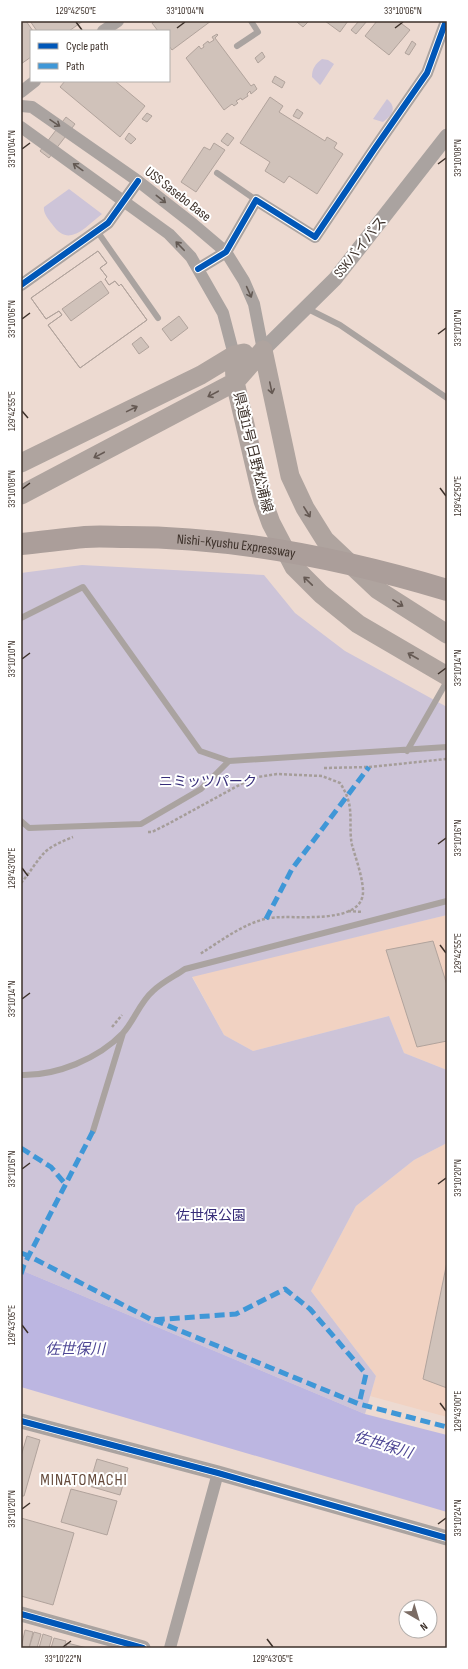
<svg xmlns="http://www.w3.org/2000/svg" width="468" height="1669" viewBox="0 0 468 1669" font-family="'Sofia Sans Condensed','Noto Sans JP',sans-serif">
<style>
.built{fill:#f1d2c2}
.green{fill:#cdc4d8}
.water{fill:#bcb6e1}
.building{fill:#d0c2ba;stroke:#b1a39c;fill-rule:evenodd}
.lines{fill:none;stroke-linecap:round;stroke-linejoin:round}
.path{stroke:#a59d99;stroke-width:2.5;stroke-dasharray:3 2;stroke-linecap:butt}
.service{stroke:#aaa3a0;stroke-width:6}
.minor{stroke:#aaa3a0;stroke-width:12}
.tertiary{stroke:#aaa3a0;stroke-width:15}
.primary{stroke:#afa49f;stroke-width:19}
.motorway-bridge{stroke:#ab9e9a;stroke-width:22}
.quiet{stroke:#3f97d7;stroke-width:5;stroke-dasharray:10 5;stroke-linecap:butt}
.cycleway-casing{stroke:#fff;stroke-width:8}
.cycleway{stroke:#0057b8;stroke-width:6}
.oneway{stroke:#635953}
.oneway2{stroke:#655953}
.ticks{fill:none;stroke:#3d312a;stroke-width:1.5}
.labels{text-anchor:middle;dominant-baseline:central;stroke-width:4;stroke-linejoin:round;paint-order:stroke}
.street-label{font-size:14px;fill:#3d312a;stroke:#fff}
.park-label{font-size:14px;fill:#362c78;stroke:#fff}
.water-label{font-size:15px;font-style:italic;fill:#4e4795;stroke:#fff}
.quarter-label{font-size:16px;letter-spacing:1px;fill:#664b3c;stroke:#fff}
.neatline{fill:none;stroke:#3d312a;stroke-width:1.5}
.ticks-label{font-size:10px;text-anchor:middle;fill:#3d312a}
</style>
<rect width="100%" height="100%" fill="#eddad1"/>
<path class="built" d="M447,915V1070L404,1053L389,1016L253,1051L224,1035L192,976Z
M447,1143V1417L370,1396L376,1376L311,1291L356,1206L414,1160Z"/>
<path class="green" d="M322,59L328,60L334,64L321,84L320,85L312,77C312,69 315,64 322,59Z
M387,99C397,107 393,115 383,122L373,119Z
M69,189L102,214C85,227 69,249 52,224C48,219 43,213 44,207Z
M82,565L264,575L295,613L345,651L447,707V915L192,977L224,1035L253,1051L389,1016L404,1053L447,1070V1143L414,1160L356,1206L311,1291L376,1376L365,1414L21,1270V573Z"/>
<path class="water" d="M21,1270L365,1414L447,1435V1512L21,1387Z"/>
<path class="building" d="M21,21H26L33,31H31V57L21,64Z
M30,21H83L69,31H37Z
M155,21H211L172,50L169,46V31H158L152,23Z
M299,21H309L303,27L297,22Z
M325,21H348L340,32Z
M359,21H367L356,34L351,30Z
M377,21H398L410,30L389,55L365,36Z
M217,34L218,35L215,38L251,86L254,84L257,89L251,94L250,91L247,94L248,96L242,100L241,98L236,101L238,103L234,106L232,104L224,110L186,58L199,46L201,49L204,47L203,45L208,41L209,43L214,40L212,37Z
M412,41L416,44L409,55L405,53Z
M262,52L265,57L258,63L255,58Z
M275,76L285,82L282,88L272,82Z
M65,81H115L145,106L120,137L60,87Z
M270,97L283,106L279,112L325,141L327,137L337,143L334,148L343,154L317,194L289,176L284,183L265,171L270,162L240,143Z
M297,109L303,113L299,119L293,116Z
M147,113L152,116L147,122L142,119Z
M66,117L75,124L49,158L40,151Z
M129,133L136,139L131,144L125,139Z
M227,133L234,138L228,146L221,141Z
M214,143L225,150L196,192L181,182L204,147L210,150Z
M98,251L107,263L100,268L107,277L105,279L109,285L115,281L119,286L121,284L147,320L80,368L48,325L62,315L59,311L46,319L31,298ZM101,281L109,293L71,321L62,309Z
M98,251L107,263L100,268L107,277L105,279L109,285L115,281L119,286L121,284L147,320L80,368L48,325L62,315L59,311L46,319L31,298Z
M179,316L188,328L171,341L162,329Z
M141,337L149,347L139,354L132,344Z
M433,941L447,985V1041L417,1047L386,950Z
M447,1262V1388L423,1379Z
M27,1436L40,1440L24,1496H21V1456Z
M97,1459L128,1468L120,1495L89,1486Z
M71,1489L117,1501L107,1535L61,1522Z
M21,1518L74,1533L53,1605L21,1596Z
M25,1630L33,1632L29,1648H21Z
M34,1632L41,1634L37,1648H29Z
M43,1634L52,1637L49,1648H39Z
M54,1638L66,1641L64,1648H51Z
M67,1643L87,1648H66Z"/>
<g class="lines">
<path class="path" d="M324,768L369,767L447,759
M148,832H152L168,824L252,778L277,774L322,776L340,783C344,789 347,795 349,803C352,816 349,831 352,845C356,859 362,875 363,890C365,927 291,914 270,918C245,922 221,941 200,954
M21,883C29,874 37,860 45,852C53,845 63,841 73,837
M348,911L363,912
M112,1027L122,1015"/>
<path class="service" d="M237,46L258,32L251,21
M217,173L256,200
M97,231L158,318
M306,308L340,325L447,398
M21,618L83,587L200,751L229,761
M407,751L447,681
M21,821L29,828L141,824L201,789L229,761L447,747
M21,1075C56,1076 98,1059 123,1033C134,1021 140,1002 153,991C162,982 175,976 185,969L447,901
M93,1131L123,1033"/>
<path class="minor" d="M103,31L118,21
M21,92L35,81
M21,106L32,107L138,181L193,224L226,252L244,281L254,304L263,350
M21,127L169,234L191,257L223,313L234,355
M198,269L226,252L256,200L315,237L375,148L427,73L446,21
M21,285L108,223L138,181
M170,1648L218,1473"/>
<path class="tertiary" d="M263,350L335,279L447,136
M21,1421L218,1473L447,1538
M21,1614L143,1648"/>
<path class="primary" d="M263,350L290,476L305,508L325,540L378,590L447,634
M234,355L235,382L263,501L271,523L294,567L321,594L358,624L447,676
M21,463L201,375L234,355L244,353
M21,495L235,382L263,350"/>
<path class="motorway-bridge" id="s1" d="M21,544C42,542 63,539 85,537C99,536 113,537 127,537C235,537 344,559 447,590"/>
<path class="quiet" d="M266,919L292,869L369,767
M21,1148L51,1167L66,1185
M21,1253L29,1256L152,1320L236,1314L285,1289L310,1309L366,1374L359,1404
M21,1274L24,1265L93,1131
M154,1320L359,1404L447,1427"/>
<defs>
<path id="cycleway" d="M198,269L226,252L256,200L315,237L375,148L427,73L446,21
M21,285L108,223L138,181
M21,1421L218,1473L447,1538
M21,1614L143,1648"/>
</defs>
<use href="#cycleway" class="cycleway-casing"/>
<use href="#cycleway" class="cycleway"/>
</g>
<defs><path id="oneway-shaft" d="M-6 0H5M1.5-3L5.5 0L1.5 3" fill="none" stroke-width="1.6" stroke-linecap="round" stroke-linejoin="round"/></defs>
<g class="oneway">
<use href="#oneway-shaft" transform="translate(55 123) rotate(34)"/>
<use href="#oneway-shaft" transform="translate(78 167) rotate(-144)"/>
<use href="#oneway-shaft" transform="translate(161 199) rotate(38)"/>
<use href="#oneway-shaft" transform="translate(180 246) rotate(-134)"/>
<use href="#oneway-shaft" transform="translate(249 292) rotate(66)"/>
</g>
<g class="oneway2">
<use href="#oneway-shaft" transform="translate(271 388) rotate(78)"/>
<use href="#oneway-shaft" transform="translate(213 394) rotate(152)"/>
<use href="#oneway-shaft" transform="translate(132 409) rotate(-26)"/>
<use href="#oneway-shaft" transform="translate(99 455) rotate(152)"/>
<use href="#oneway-shaft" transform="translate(307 512) rotate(58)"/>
<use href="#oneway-shaft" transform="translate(308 581) rotate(-136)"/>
<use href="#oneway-shaft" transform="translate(398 603) rotate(32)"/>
<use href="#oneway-shaft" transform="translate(413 656) rotate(-150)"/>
</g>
<path class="ticks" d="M76,22L82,30M177,28L185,22M395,28L403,22M22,149L30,143M438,164L446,158M22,319L30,313M438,334L446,328M22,411L28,418M440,488L446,496M22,489L30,483M22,659L30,653M438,674L446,668M438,844L446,838M22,868L28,876M440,945L446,953M22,999L30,993M22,1169L30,1163M438,1184L446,1178M22,1325L28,1333M440,1403L446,1411M22,1509L30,1503M438,1524L446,1518M267,1639L273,1647M63,1647L71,1641"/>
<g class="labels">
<g class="street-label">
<text transform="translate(178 194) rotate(38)">USS Sasebo Base</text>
<text transform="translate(360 247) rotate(-51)">SSKバイパス</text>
<text transform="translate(253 452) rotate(76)">県道11号 日野松浦線</text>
<text stroke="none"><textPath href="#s1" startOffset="216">Nishi-Kyushu Expressway</textPath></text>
</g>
<g class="park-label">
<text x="208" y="781">ニミッツパーク</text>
<text x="211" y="1215">佐世保公園</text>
</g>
<g class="water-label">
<text x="75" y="1349">佐世保川</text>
<text transform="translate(383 1445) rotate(17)">佐世保川</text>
</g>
<g class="quarter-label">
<text x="84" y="1480">MINATOMACHI</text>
</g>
</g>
<rect width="468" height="1669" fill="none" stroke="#ffffff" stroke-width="44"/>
<rect x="30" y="30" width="140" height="52" fill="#ffffff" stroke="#b1adaa"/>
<rect x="38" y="43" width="20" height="6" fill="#0057b8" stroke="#b1adaa"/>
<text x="66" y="50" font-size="12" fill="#3d312a">Cycle path</text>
<rect x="38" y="63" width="20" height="6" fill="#3f97d7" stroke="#b1adaa"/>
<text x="66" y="70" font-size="12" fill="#3d312a">Path</text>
<g transform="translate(418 1619) rotate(142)"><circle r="19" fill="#ffffff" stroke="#b1adaa"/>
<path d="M0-3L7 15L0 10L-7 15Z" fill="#7b6c64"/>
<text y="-6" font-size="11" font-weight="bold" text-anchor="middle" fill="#3d312a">N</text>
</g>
<rect x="22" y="22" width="424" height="1625" class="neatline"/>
<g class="ticks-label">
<text x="76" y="14">129°42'50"E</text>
<text x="185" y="14">33°10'04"N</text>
<text x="403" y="14">33°10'06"N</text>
<text transform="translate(11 149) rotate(-90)" y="4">33°10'04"N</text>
<text transform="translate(457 158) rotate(-90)" y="4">33°10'08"N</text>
<text transform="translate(11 319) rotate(-90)" y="4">33°10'06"N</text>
<text transform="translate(457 328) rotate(-90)" y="4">33°10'10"N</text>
<text transform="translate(11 411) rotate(-90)" y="4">129°42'55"E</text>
<text transform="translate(11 489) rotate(-90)" y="4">33°10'08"N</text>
<text transform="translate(457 496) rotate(-90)" y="4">129°42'50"E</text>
<text transform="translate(11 659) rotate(-90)" y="4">33°10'10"N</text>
<text transform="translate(457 668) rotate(-90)" y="4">33°10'14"N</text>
<text transform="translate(457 838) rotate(-90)" y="4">33°10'16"N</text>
<text transform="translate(11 868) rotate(-90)" y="4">129°43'00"E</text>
<text transform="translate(457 953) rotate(-90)" y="4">129°42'55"E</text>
<text transform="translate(11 999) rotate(-90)" y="4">33°10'14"N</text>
<text transform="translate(11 1169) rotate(-90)" y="4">33°10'16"N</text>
<text transform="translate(457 1178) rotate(-90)" y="4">33°10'20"N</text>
<text transform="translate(11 1325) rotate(-90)" y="4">129°43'05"E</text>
<text transform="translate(457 1411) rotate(-90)" y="4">129°43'00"E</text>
<text transform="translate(11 1509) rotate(-90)" y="4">33°10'20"N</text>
<text transform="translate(457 1518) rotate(-90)" y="4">33°10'24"N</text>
<text x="63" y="1662">33°10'22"N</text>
<text x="273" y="1662">129°43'05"E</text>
</g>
</svg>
